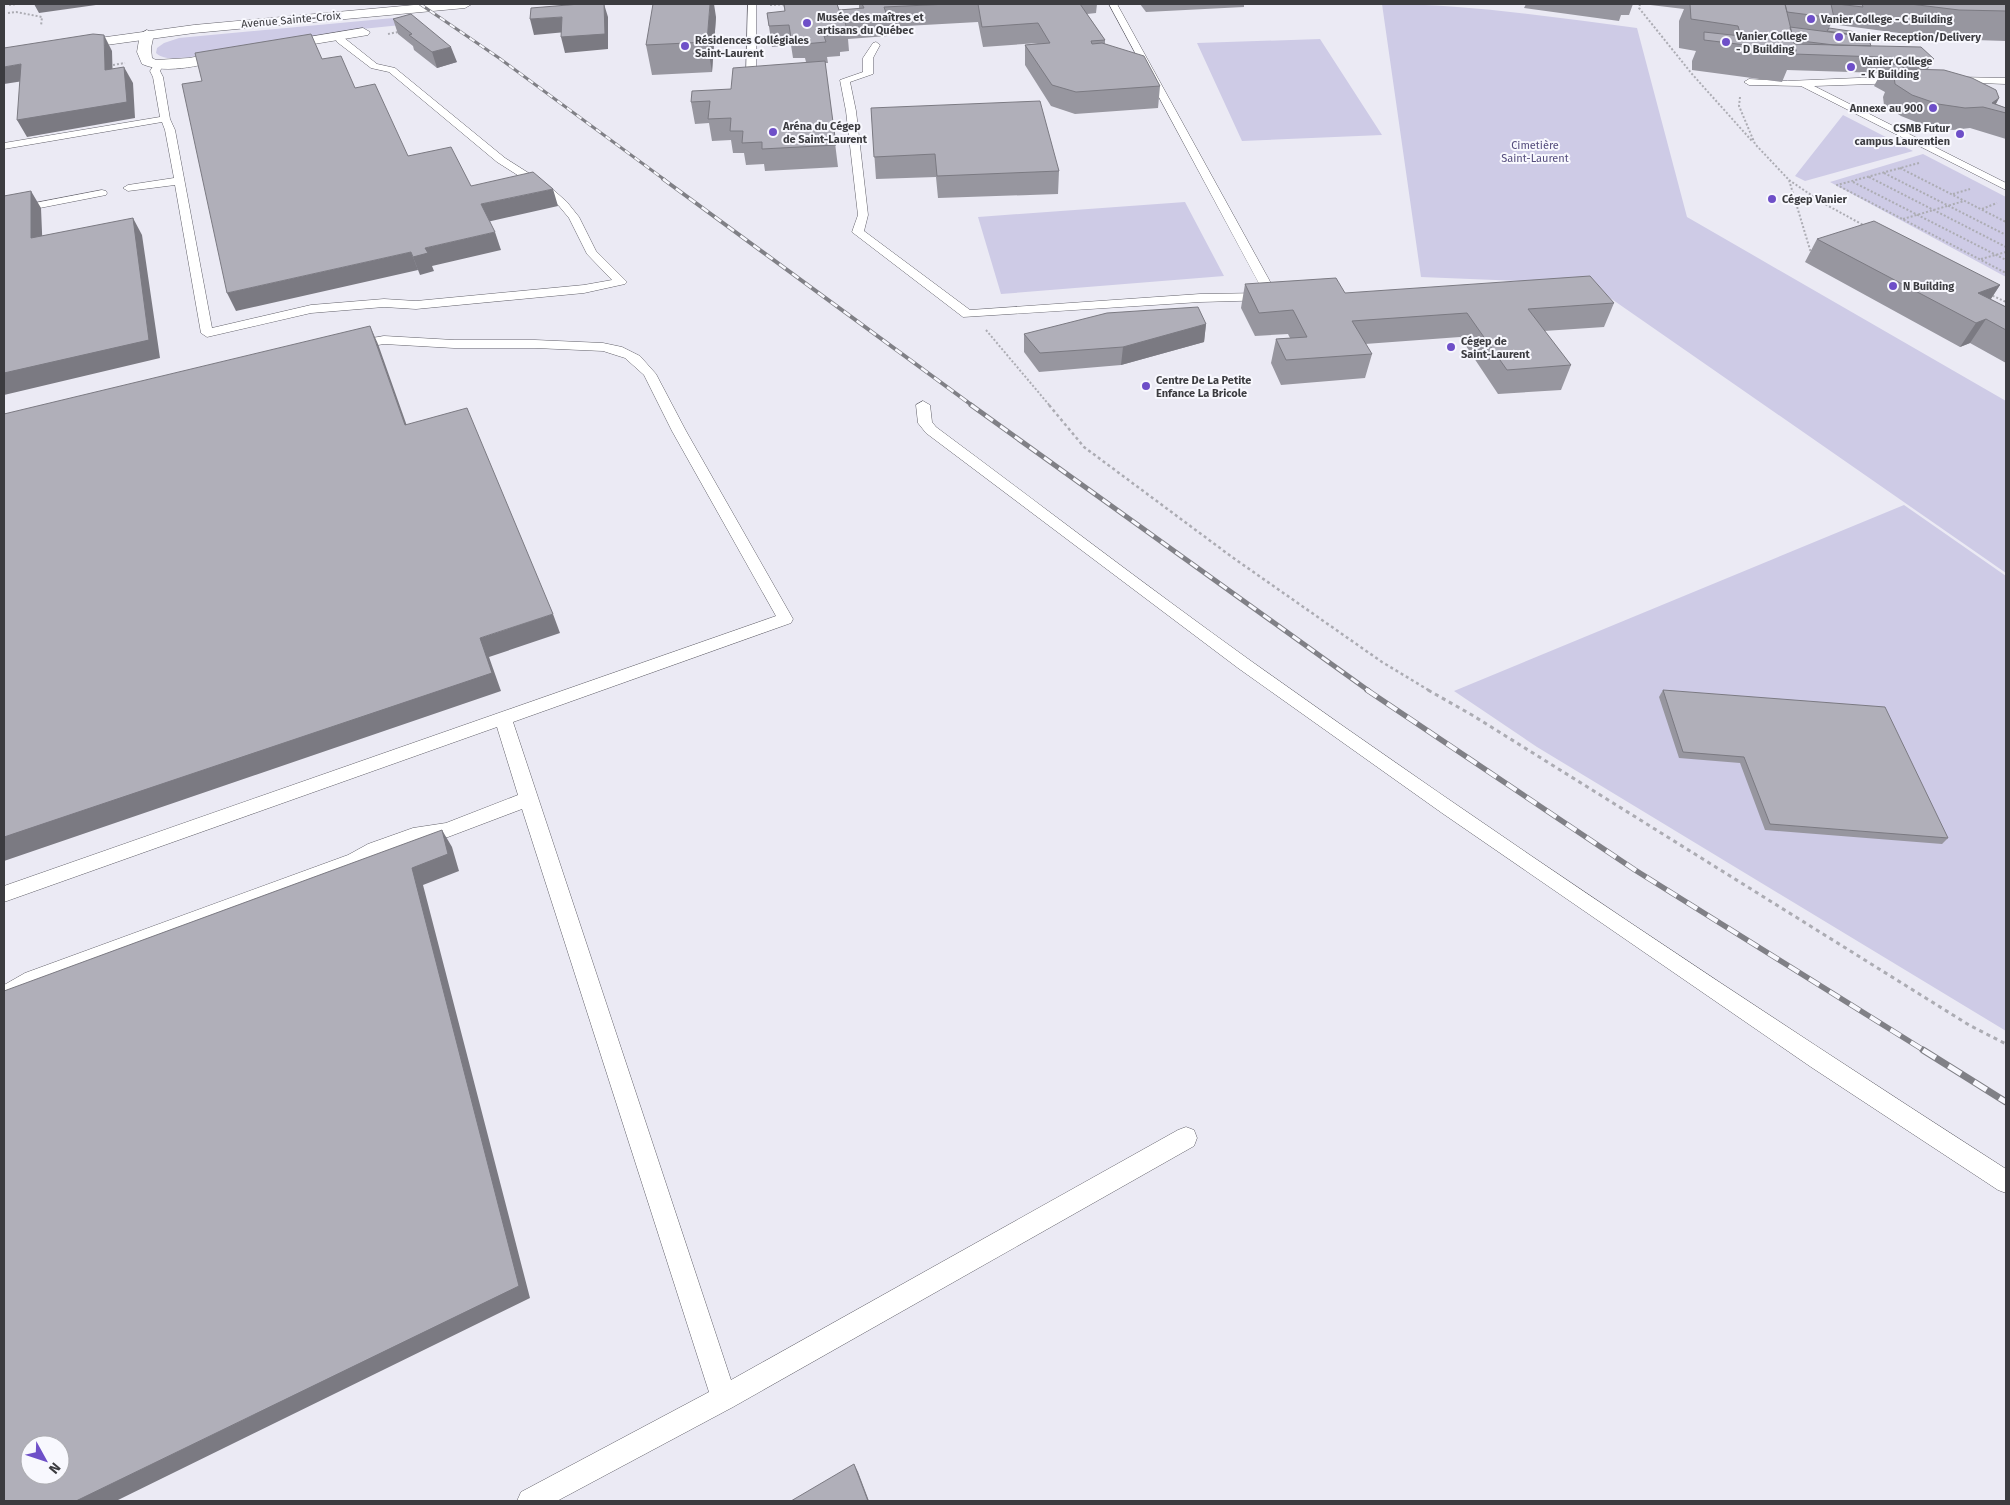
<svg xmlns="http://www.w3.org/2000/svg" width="2010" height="1505" viewBox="0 0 2010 1505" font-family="'Fira Sans',sans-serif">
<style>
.green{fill:#cecbe6}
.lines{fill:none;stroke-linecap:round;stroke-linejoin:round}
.lane-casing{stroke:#62616a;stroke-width:1}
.street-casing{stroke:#62616a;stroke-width:1}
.secondary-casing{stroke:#62616a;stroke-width:1}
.path-far2{stroke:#acacb3;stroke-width:2;stroke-dasharray:2 2;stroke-linecap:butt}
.path-far1{stroke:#acacb3;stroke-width:2.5;stroke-dasharray:3 3;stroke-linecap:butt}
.path{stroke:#acacb3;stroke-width:3;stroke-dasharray:4 4;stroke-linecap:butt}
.lane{fill:#fff;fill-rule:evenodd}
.street{fill:#fff;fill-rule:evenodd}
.secondary{fill:#fff;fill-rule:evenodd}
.rail-far4-casing{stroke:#808086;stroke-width:3}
.rail-far3-casing{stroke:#808086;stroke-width:4}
.rail-far2-casing{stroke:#808086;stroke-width:5}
.rail-far1-casing{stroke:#808086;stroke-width:5.5}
.rail-casing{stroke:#808086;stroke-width:7}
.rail-far4{stroke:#f8f8fe;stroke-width:2;stroke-dasharray:6;stroke-linecap:butt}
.rail-far3{stroke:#f8f8fe;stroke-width:2.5;stroke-dasharray:8;stroke-linecap:butt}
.rail-far2{stroke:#f8f8fe;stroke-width:3;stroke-dasharray:9;stroke-linecap:butt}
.rail-far1{stroke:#f8f8fe;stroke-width:4;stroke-dasharray:12;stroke-linecap:butt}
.rail{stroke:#f8f8fe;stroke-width:5;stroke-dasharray:15;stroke-linecap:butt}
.wall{fill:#97969f}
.shaded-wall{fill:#7b7a82}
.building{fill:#b0afb9;stroke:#7b7a82;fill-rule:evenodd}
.poi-dot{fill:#6e4fc8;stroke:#f8f8fe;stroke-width:2}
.labels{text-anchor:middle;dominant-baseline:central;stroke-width:4;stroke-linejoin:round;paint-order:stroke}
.far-poi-label{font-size:11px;font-weight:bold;fill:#3c3c40;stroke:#f8f8fe;text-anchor:start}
.far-street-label{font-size:11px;fill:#3c3c40;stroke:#f8f8fe}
.far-park-label{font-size:11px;fill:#554d7d;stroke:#f8f8fe}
</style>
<rect width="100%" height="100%" fill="#ebeaf4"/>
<path class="green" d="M1382,4C1468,4 1553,17 1637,28L1687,217L2006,401V573L1590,284L1421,277Z
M404,17L401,25L352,30L190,57C179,58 165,61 156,53L157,48L164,43L179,38Z
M1320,39L1382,135L1242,141L1197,43Z
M1843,115L1913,151L1805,181L1795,176Z
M1923,154L2006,197V277L1830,182Z
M1185,202L1224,276L1001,294L978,217Z
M1904,505L2006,576V1031L1537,747L1454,691Z"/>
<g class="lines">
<defs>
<path id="lane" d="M748,4H756V75L767,76V80C761,81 751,81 746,77Z
M1109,4H1117L1278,296L1272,300L1200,302L963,317L852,232L858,215L846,111L840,80L863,72V58L873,43L876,42L880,45L873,58V74L850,82L856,111L868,215L864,231L970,310L1200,294L1264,293Z
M338,33L377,64L395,68L505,158L549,186L567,202L579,217L596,251L627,282L625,284L584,293L416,309L384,307L311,313L207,337L201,333L175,185L128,191L123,188L128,185L174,178L165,130L162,122L4,149V143L160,117L153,77L150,71L155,63H161L163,65L160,71L163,77L170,119L175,130L212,328L311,305L384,299L416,301L584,285L612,280L587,254L569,218L559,206L541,190L497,162L389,72L371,68L337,42L334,36Z
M1882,77H1901L1906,80L1901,83L1814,86L2006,183V190L1801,86L1749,85L1744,82L1749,79L1787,81Z
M1954,77L2006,78V84L1951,82V78Z
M102,190L106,191L107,193L106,195L4,215V209Z
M384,336L454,340H535L603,343L622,347L640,356L656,374L686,431L793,619L791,623L513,722L731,1380L1178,1130L1186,1127L1194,1130L1197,1138L1194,1146L733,1407L557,1501H517L521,1492L709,1392L522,809L448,837L413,843L382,854L362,865L39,985L4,1004V985L25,973L348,855L368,844L413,828L446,823L518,795L497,727L4,902V886L776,616L672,431L644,375L625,358L603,351L535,348H454L384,344L355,349L349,345L355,341Z
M923,401L930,405L932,422L936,427C1041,505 1145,585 1251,661C1498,837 1751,1005 2006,1169V1193L1998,1190L1811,1067L1442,813L1238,668L926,433L918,423L916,405Z"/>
<path id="street" d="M363,28L370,32L368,35L278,50L271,46L278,42Z
M147,30L154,34L151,48L152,58L156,60L189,58L234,50L239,51L241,54L239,57L234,58C206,63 169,76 142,64L137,52L140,34Z"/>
<path id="secondary" d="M425,4H472L465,8L194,33L4,59V51L194,25Z"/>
</defs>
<use href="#lane" class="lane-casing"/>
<use href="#street" class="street-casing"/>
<use href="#secondary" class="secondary-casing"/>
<path class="path-far2" d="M1640,4L1639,8L1692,74L1752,141
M9,5L17,4
M770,5L790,4
M8,13L16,12L42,17L41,26
M388,34L398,32
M113,65L125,63
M1740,97L1739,106L1755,144L1789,180L1811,253
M1919,163L1837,185L2006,273
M1900,168L2006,222
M1884,173L2006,235
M1869,177L2006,247
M1789,180L1823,203L1865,226
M1853,182L2006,260
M1953,194L1970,189
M1982,209L1997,203
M1903,219L1964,201
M1981,259L2006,252
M1989,294L2006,302
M986,330L1050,406"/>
<path class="path-far1" d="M1049,405L1084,447L1232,557L1382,662L1430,691"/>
<path class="path" d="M1428,690L1472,715L1969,1025L2006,1044"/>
<use href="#lane" class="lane"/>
<use href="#street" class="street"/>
<use href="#secondary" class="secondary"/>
<defs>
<path id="rail-far4" d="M420,4L499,58L665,180"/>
<path id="rail-far3" d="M663,179L973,406"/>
<path id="rail-far2" d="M971,405L1369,691"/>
<path id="rail-far1" d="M1367,690L1635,870L1925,1051"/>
<path id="rail" d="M1923,1050L2006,1102"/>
</defs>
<use href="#rail-far4" class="rail-far4-casing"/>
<use href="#rail-far3" class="rail-far3-casing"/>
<use href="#rail-far2" class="rail-far2-casing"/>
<use href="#rail-far1" class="rail-far1-casing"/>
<use href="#rail" class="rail-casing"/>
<use href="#rail-far4" class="rail-far4"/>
<use href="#rail-far3" class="rail-far3"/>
<use href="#rail-far2" class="rail-far2"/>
<use href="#rail-far1" class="rail-far1"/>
<use href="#rail" class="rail"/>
</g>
<path class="wall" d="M783,4H837L839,10L859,9V4H1097L1096,13L1087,14L1105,40V44L1160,86L1158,108L1075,114L1051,106L1025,65V45L1038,43L983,47L978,22L888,27V36L848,39L849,51L840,52V56L827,57L828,63H825L838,167L765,171L764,164L746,165L744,153H733L731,140L712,141L709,123L695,124L691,102L731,89L806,62L805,58H793L791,45L772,47L767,13L785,12Z
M1140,4H1244V7L1146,12Z
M1526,4H1633L1629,15H1621L1619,21L1524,8Z
M1642,4H2006V41L1944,39L1831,24L1829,28L1856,35L1871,46L1934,59L1928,69L1999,98L1996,104L2006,108V139L1970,128L1953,130L1926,126L1901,116L1884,105L1883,97L1885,92L1874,86L1881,73L1787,70L1782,82L1692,70V61L1696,51L1679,48V21L1684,9Z
M716,17L712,72L652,75L646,45Z
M393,19L457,62L437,68L414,50L413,46L398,34Z
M871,108L1059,171L1058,194L938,198L936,177L876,179Z
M1817,239L2000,285L1991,299L2006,307V363L1970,343L1960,347L1805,262Z
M1245,284L1345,293L1614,303L1604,327L1544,331L1571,365L1561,390L1498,394L1460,337L1365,344L1372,354L1365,378L1281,385L1271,363L1276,339L1290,338L1288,334L1255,336L1241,308Z
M1206,324L1204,342L1121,365L1039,372L1024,352V334Z
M1663,690L1948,838L1942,844L1765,830L1740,763L1679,758L1659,697Z"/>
<path class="shaded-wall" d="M34,4H103L39,13Z
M604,4L608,17V49L565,53L561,37Z
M710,4H714L716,17L712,72L707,42Z
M562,17L566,32L534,35L530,19Z
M104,35L112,51L113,86L105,70Z
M451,47L457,62L437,68L432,52Z
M21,64L30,80L4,84V67Z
M124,67L133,83L135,118L27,137L17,120Z
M1999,98L1993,109L1992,103Z
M553,189L558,206L487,222L481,204Z
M31,191L41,208L43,256L31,238Z
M133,218L142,235L160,358L4,395V373Z
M495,232L501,250L432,266L434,271L420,275L413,257L425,248Z
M411,252L418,270L236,311L227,293Z
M2000,285L1984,309L1962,316L1978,293Z
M1986,319L1970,343L1960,347L1976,323Z
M1206,324L1204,342L1121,365L1123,347Z
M370,326L378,344L413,443L405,425Z
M553,614L560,633L489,657L501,691L4,861V837L480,638Z
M442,830L452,847L459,871L423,885L530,1298L116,1501H76L412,868Z
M854,1464L858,1472L869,1501H868Z"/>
<path class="building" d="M580,4H604L605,34L561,37L562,17L530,19L531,8Z
M653,4H710L707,42L646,45Z
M784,4H837L839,10L864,8L862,4H949L884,7L887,16L844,18L847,30L837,31L838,35L824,36L826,42L804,44L802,37L791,38L789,25L769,26L767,13L785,11Z
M978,4H1080L1105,40L1091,41L1092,44L1102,43L1144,56L1160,86L1076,92L1052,85L1025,45L1050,43L1038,23L982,27Z
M1690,4H1785L1796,51L1704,40V32L1741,36L1738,26L1691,19Z
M1785,4H1831L1834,18L1787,12Z
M1837,4H1862L1863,7Z
M1910,4H2006V11L1959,10Z
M411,14L451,47L432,52L409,35L412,34L393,19Z
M1790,27L1868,37L1871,46L1834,45L1793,40Z
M1829,28L1856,32V35L1827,31Z
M93,34L104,35L105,70L124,67L127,102L17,120L21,64L4,67V48Z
M311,34L322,59L341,56L355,88L375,84L408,156L451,147L471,186L533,172L553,189L481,204L495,232L425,248L428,253L413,257L411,252L227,293L182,84L202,81L195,53Z
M1794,44L1921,47L1934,59L1794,54L1796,51Z
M825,61L836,145L762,149V142L742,143L743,131H730L731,118L708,119L710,101L691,102L692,91L731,89L733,68Z
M1893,64L1908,69L1944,70L1972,78L1996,90L1999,98L1992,103L2006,108V113L1983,107L1965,108L1938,104L1912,95L1895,84L1894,76L1899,72L1885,65Z
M1040,101L1059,171L937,176L935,154L874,157L871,108Z
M31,191V238L133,218L149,340L4,373V196Z
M1874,221L2000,285L1978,293L2006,307V330L1986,319L1976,323L1817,239Z
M1590,276L1614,303L1528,309L1571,365L1507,370L1467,313L1352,321L1372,354L1286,360L1276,339L1307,337L1293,310L1259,313L1245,284L1336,278L1345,293Z
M1198,307L1206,324L1123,347L1040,353L1024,334L1107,313Z
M370,326L405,425L467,408L553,614L480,638L492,673L4,837V414Z
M1663,690L1885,707L1948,838L1770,824L1744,757L1683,752Z
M442,830L448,854L412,868L519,1286L76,1501H4V991ZM30,1445H60V1475H30Z
M854,1464L868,1501H791Z"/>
<g class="poi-dot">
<circle cx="1811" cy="19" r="5"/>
<circle cx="807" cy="23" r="5"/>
<circle cx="1839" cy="37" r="5"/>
<circle cx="1726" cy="42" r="5"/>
<circle cx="685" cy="46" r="5"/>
<circle cx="1851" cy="67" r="5"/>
<circle cx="1933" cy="108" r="5"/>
<circle cx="773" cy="132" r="5"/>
<circle cx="1960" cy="134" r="5"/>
<circle cx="1772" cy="199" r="5"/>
<circle cx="1893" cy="286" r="5"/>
<circle cx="1451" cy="347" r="5"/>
<circle cx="1146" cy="386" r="5"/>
</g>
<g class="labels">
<g class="far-poi-label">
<text x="817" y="17">Musée des maîtres et<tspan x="817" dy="13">artisans du Québec</tspan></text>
<text x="1821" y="19">Vanier College - C Building</text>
<text x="1736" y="36">Vanier College<tspan x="1736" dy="13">- D Building</tspan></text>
<text x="1849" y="37">Vanier Reception/Delivery</text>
<text x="695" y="40">Résidences Collégiales<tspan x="695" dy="13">Saint-Laurent</tspan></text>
<text x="1861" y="61">Vanier College<tspan x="1861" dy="13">- K Building</tspan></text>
<text x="1923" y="108" text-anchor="end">Annexe au 900</text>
<text x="783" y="126">Aréna du Cégep<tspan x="783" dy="13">de Saint-Laurent</tspan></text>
<text x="1950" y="128" text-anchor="end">CSMB Futur<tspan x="1950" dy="13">campus Laurentien</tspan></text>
<text x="1782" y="199">Cégep Vanier</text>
<text x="1903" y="286">N Building</text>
<text x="1461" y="341">Cégep de<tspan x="1461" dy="13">Saint-Laurent</tspan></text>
<text x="1156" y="380">Centre De La Petite<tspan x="1156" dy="13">Enfance La Bricole</tspan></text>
</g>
<g class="far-street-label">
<text transform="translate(291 20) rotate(-5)">Avenue Sainte-Croix</text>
</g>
<g class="far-park-label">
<text x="1535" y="145">Cimetière<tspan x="1535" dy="13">Saint-Laurent</tspan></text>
</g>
</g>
<rect width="2010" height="1505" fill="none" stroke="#3c3c40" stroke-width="10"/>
<g transform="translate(45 1460) rotate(130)"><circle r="24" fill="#f8f8fe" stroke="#adadb2"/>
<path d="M0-4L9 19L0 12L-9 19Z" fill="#6e4fc8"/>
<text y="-8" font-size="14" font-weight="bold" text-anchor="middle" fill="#3c3c40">N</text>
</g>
</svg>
